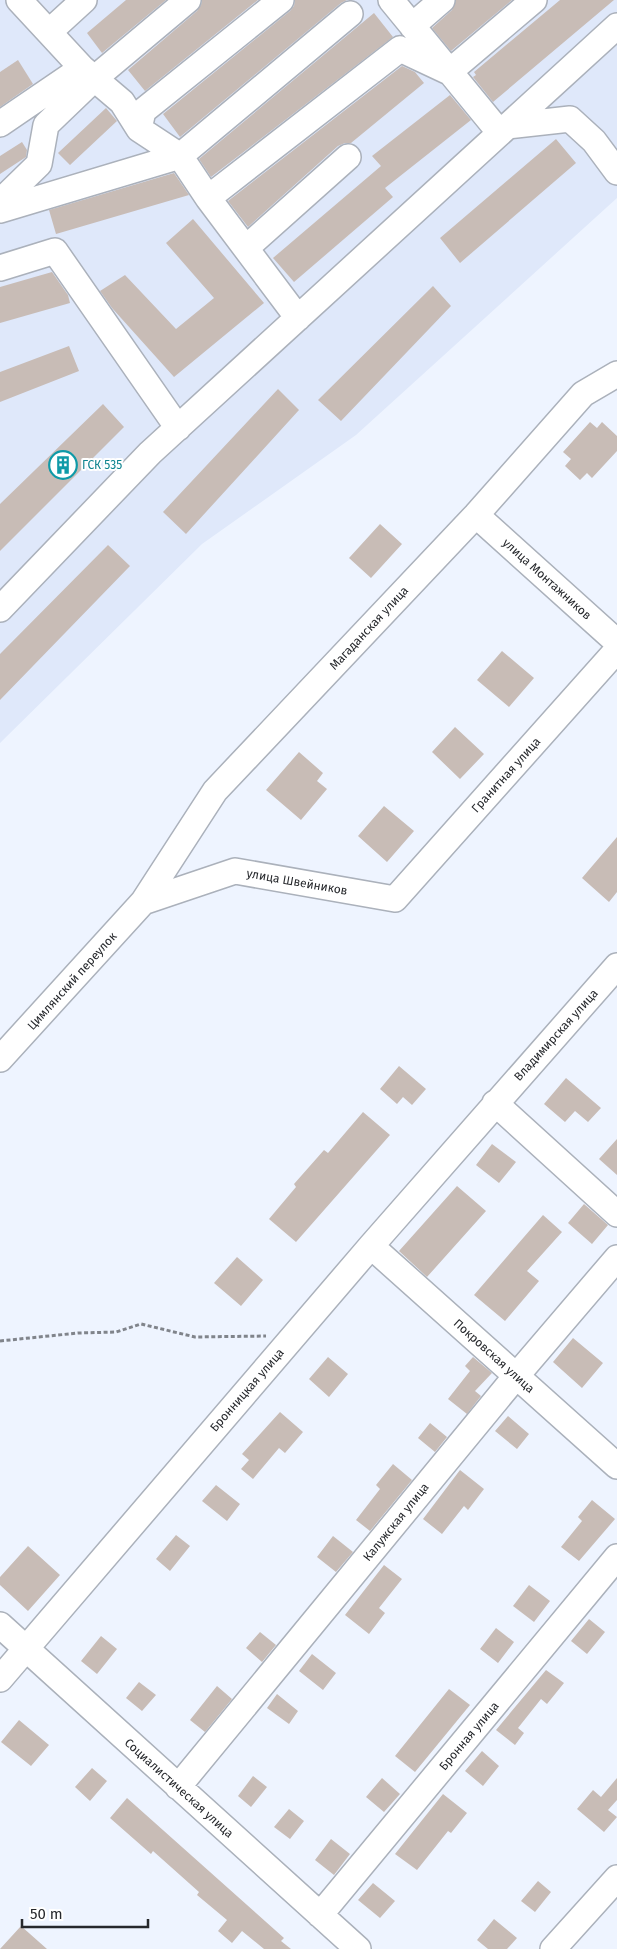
<svg xmlns="http://www.w3.org/2000/svg" width="617" height="1949" viewBox="0 0 617 1949" font-family="'Fira Sans',sans-serif">
<style>
.built{fill:#dfe8fa}
.building{fill:#c8bcb6}
.lines{fill:none;stroke-linecap:round;stroke-linejoin:round}
.minor-casing{stroke:#abb1bb;stroke-width:28}
.path{stroke:#80848b;stroke-width:3;stroke-dasharray:4 2.5;stroke-linecap:butt}
.minor{stroke:#fff;stroke-width:25}
.labels{text-anchor:middle;dominant-baseline:central;stroke-width:4;stroke-linejoin:round;paint-order:stroke}
.culture-label{font-size:12px;fill:#0d838f;stroke:#fff;text-anchor:start}
.street-label{font-size:12px;fill:#26282c;stroke:#fff}
</style>
<rect width="100%" height="100%" fill="#eef4ff"/>
<path class="built" d="M0,0H617V198L356,435L202,544L0,743Z"/>
<path class="building" d="M126,0H166L102,53L87,33Z
M202,0H258L145,91L128,70L197,11L201,5Z
M295,0H347L341,3L180,137L163,114L290,11L294,6Z
M456,0H512L451,51L432,28L452,10Z
M560,0H614L493,102L473,77L476,75L474,72Z
M374,13L393,37L211,177L199,159Z
M18,60L33,84L0,107V72Z
M402,66L415,72L424,83L351,143H345L338,146L248,227L228,201Z
M450,95L471,120L385,188L393,197L294,282L273,258L381,166L372,156Z
M106,108L117,121L70,165L58,153Z
M556,139L576,163L460,263L440,238Z
M22,142L27,150L26,157L0,174V156Z
M174,173L189,195L56,234L49,210Z
M193,219L264,303L174,377L112,308L100,291L125,275L176,329L214,298L166,243Z
M52,272L68,295L70,303L0,323V287Z
M433,286L451,306L341,421L318,400Z
M69,346L79,371L0,402V372Z
M278,389L299,410L186,534L163,512Z
M103,404L124,427L0,551V504Z
M590,422L597,428L602,422L617,436V451L592,478L587,473L580,480L565,466L571,459L563,452Z
M380,524L402,544L371,578L349,558Z
M108,545L130,566L0,700V654Z
M502,651L534,678L509,707L477,680Z
M455,727L484,754L460,779L432,752Z
M299,752L323,773L317,781L327,789L301,820L266,790Z
M384,806L414,831L387,862L358,836Z
M617,837V892L609,902L582,878Z
M399,1066L426,1089L412,1105L403,1097L397,1104L380,1089Z
M566,1078L601,1108L588,1122L575,1111L565,1122L544,1104Z
M363,1112L390,1135L296,1242L269,1219L296,1187L294,1184L324,1150L328,1153Z
M617,1139V1175L599,1159Z
M492,1144L516,1162L499,1183L476,1165Z
M457,1186L486,1211L427,1277L399,1251Z
M584,1204L608,1225L592,1244L568,1223Z
M543,1215L562,1232L527,1271L539,1281L505,1321L474,1295Z
M237,1257L263,1280L241,1306L214,1283Z
M573,1338L603,1363L582,1388L553,1362Z
M328,1357L348,1374L329,1397L309,1379Z
M473,1357L492,1373L475,1391L481,1396L467,1414L448,1399L470,1371L465,1366Z
M280,1412L303,1432L285,1453L279,1448L253,1479L241,1469L249,1460L242,1454Z
M508,1416L529,1434L517,1449L495,1431Z
M430,1423L447,1437L435,1452L418,1438Z
M393,1464L412,1480L370,1531L356,1520L380,1489L376,1485Z
M460,1470L484,1489L468,1510L464,1506L442,1534L423,1519Z
M216,1485L240,1504L227,1521L202,1501Z
M592,1500L615,1519L579,1561L561,1547L582,1521L578,1517Z
M176,1535L190,1546L170,1571L156,1559Z
M333,1536L353,1552L336,1572L317,1557Z
M28,1546L60,1575L28,1611L0,1585V1577Z
M384,1565L402,1579L379,1608L385,1613L369,1634L345,1615Z
M529,1585L550,1601L534,1622L513,1606Z
M589,1619L605,1632L587,1654L571,1641Z
M496,1628L514,1642L498,1663L480,1649Z
M260,1632L276,1645L262,1662L246,1648Z
M101,1636L117,1649L97,1674L81,1661Z
M312,1654L336,1673L323,1690L299,1671Z
M546,1670L564,1683L547,1704L541,1699L518,1728L524,1733L515,1745L496,1730Z
M139,1682L156,1695L142,1711L126,1698Z
M217,1686L232,1699L205,1732L190,1720Z
M449,1689L470,1705L415,1772L395,1756Z
M277,1694L298,1711L289,1724L267,1708Z
M19,1720L49,1745L31,1766L1,1742Z
M482,1751L499,1766L483,1786L465,1771Z
M92,1768L107,1781L90,1801L75,1787Z
M253,1776L267,1787L251,1807L238,1796Z
M382,1778L400,1794L384,1812L366,1797Z
M617,1778V1800L608,1810L617,1817L604,1832L577,1809L593,1790L601,1797Z
M443,1794L467,1813L451,1833L448,1831L417,1870L395,1854Z
M127,1798L284,1938L281,1941L291,1949H264L242,1931L232,1943L218,1931L227,1920L197,1895L199,1892L153,1851L151,1854L110,1818Z
M289,1809L304,1821L290,1839L274,1827Z
M331,1839L350,1854L334,1875L315,1860Z
M538,1881L551,1892L535,1912L521,1901Z
M373,1883L395,1901L380,1918L358,1900Z
M494,1919L517,1938L507,1949H488L477,1940Z
M21,1926L47,1949H0Z"/>
<g class="lines">
<defs>
<path id="minor" d="M19,0L82,68L122,102L139,129L180,156L208,198L298,318
M391,0L500,133
M412,26L442,0
M49,32L84,0
M0,124L82,68
M507,126L570,119L594,141L617,172
M139,129L143,111L281,0
M208,198L400,49L449,72L534,0
M0,202L39,164L46,125L95,78L188,0
M0,210L180,156L350,14
M246,248L348,157
M0,268L55,251L178,428
M476,515L617,642
M0,609L150,453L617,26
M143,902L235,871L395,899L617,650
M0,1059L143,902L215,791L476,515L583,394L617,374
M495,1103L617,1214
M371,1246L617,1466
M0,1625L358,1949
M0,1679L371,1246L617,966
M178,1787L517,1375L617,1258
M320,1915L617,1557
M553,1949L617,1878"/>
</defs>
<use href="#minor" class="minor-casing"/>
<path class="path" d="M0,1341L78,1333L116,1332L141,1324L195,1337L266,1336"/>
<use href="#minor" class="minor"/>
</g>
<defs>
<symbol id="building-ring" viewBox="-11 -11 22 22"><circle r="9.5" fill="#fff" stroke="#0f9aa8" stroke-width="1.5"/><path d="M-4-6H4V6H1V3H-1V6H-4ZM-2.5-4.3h1.7v1.8h-1.7ZM.8-4.3h1.7v1.8H.8ZM-2.5-1h1.7V.8h-1.7ZM.8-1h1.7V.8H.8Z" fill="#0f9aa8"/></symbol>
</defs>
<g fill-rule="evenodd">
<use href="#building-ring" x="47" y="449" width="32" height="32"/>
</g>
<g class="labels">
<g class="culture-label">
<text x="82" y="465">ГСК 535</text>
</g>
<g class="street-label">
<text transform="translate(547 579) rotate(42)">улица Монтажников</text>
<text transform="translate(369 628) rotate(-47)">Магаданская улица</text>
<text transform="translate(506 775) rotate(-48)">Гранитная улица</text>
<text transform="translate(297 882) rotate(10)">улица Швейников</text>
<text transform="translate(72 981) rotate(-48)">Цимлянский переулок</text>
<text transform="translate(556 1035) rotate(-48)">Владимирская улица</text>
<text transform="translate(494 1356) rotate(42)">Покровская улица</text>
<text transform="translate(247 1390) rotate(-49)">Бронницкая улица</text>
<text transform="translate(396 1522) rotate(-51)">Калужская улица</text>
<text transform="translate(469 1736) rotate(-50)">Бронная улица</text>
<text transform="translate(179 1788) rotate(42)">Социалистическая улица</text>
</g>
</g>
<path d="M22 1919v8h126v-8" fill="none" stroke="#26282c" stroke-width="2.5"/>
<text x="30" y="1919" font-size="15" fill="#26282c" stroke="#ffffff" stroke-width="4" paint-order="stroke">50 m</text>
</svg>
